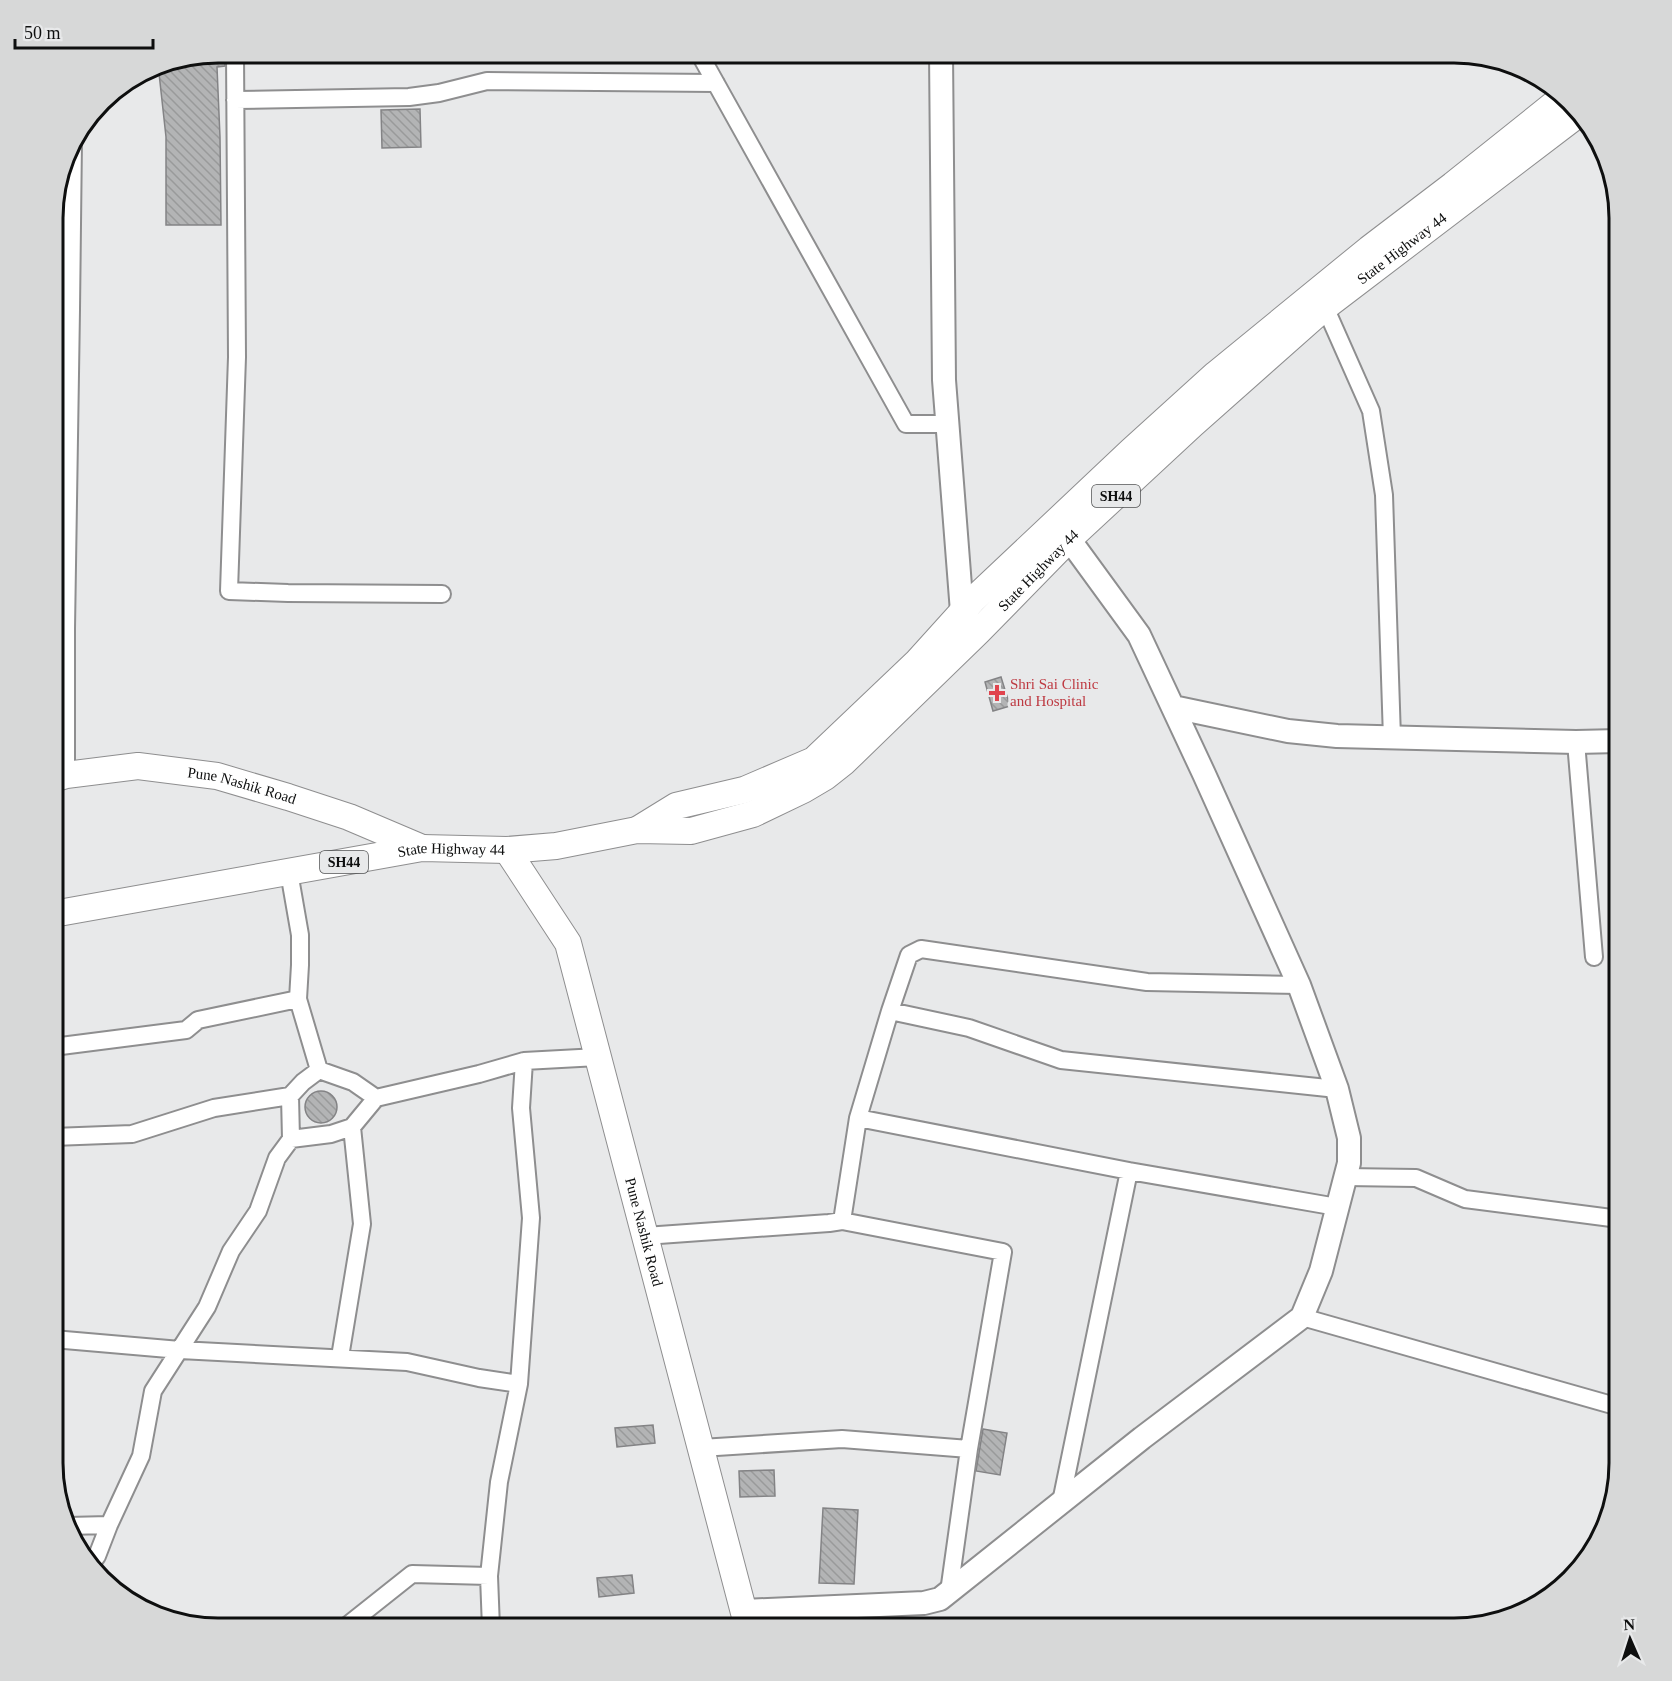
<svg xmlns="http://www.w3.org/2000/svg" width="1672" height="1681" viewBox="0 0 1672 1681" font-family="Georgia,serif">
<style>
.building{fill:url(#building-back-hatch);stroke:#838385;stroke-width:1.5}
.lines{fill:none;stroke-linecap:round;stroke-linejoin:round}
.street-casing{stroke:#8e8e8f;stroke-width:20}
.secondary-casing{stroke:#8e8e8f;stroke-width:26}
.primary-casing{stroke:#8e8e8f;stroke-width:28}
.street{stroke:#fff;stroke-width:16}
.secondary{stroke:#fff;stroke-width:22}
.primary{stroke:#fff;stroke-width:26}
.health-dot{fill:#e0444e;stroke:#e8e9ea;stroke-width:2}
.labels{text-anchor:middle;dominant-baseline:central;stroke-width:6;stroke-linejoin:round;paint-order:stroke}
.shield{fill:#e8e9ea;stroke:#4f5051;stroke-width:1.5}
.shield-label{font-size:14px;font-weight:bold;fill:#0e0f0f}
.street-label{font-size:15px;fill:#0e0f0f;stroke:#e8e9ea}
.health-label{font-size:15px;fill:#be3a42;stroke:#e8e9ea;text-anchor:start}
.rim{fill:none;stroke:#0e0f0f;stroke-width:3}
</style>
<defs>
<pattern id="building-back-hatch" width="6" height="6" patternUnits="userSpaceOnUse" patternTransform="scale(1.5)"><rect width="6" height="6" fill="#b3b4b5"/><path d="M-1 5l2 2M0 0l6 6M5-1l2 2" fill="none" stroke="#999a9a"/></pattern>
</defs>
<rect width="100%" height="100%" fill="#e8e9ea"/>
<path class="building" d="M218,52H225V66L217,67L220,137L221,225H166V137L158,64Z
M420,109L421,147L382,148L381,110Z
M1001,677L1010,706L993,711L985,682Z
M305 1107a16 16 0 1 1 32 0a16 16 0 1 1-32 0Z
M653,1425L655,1443L617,1447L615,1428Z
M983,1429L1007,1433L1000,1475L976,1471Z
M774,1470L775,1496L740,1497L739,1471Z
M823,1508L858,1510L854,1584L819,1583Z
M632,1575L634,1593L599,1597L597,1578Z"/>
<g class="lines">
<defs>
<path id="street" d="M235,53L237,357L229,591L288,593L442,594
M699,53L906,424H946
M235,100L409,97L439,93L487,81L716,83
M1325,307L1371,411L1384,495L1392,738
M53,310H71L73,140
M1576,742L1594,957
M66,775V629L71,310
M289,872L300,935V965L298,999L319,1070L353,1082L376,1098
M890,1011L969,1028L1061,1060L1337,1089
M53,1047L186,1030L198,1020L298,999
M858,1118L1129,1171L1337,1207
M53,1137L132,1134L214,1108L290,1096
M291,1139L290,1096L303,1082L319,1070
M1345,1177L1416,1178L1465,1199L1619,1219
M842,1221L858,1118L890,1011L909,955L921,949L1147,982L1299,985
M645,1236L829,1223L842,1221L1003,1252L969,1449L949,1592
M1302,1317L1619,1407
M53,1339L180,1350L407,1362L479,1378L519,1384L531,1218L521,1108L524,1061L598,1057
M340,1357L362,1224L352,1127
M701,1448L842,1439L969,1449
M1061,1502L1129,1171
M67,1526L109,1525
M90,1566L97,1556L109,1525L141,1456L153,1391L207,1307L231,1251L258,1211L277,1158L291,1139L331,1134L352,1127L376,1098L479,1074L524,1061
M344,1628L412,1574L489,1576
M491,1628L489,1576L499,1482L519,1384"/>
<path id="secondary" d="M941,53L944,380L962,612L969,621
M1173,707L1288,731L1337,736L1576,742L1619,741
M744,1611L924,1603L940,1599L1142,1438L1302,1317L1321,1271L1349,1163V1138L1337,1089L1299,985L1204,774L1139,635L1069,539L1058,527"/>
<g id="primary">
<path id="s1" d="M53,779L66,775L138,766L217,776L288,797L349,817L422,848"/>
<path d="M637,830L676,806L744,790L814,760L917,662L973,600L1131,451L1216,374L1369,249L1453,185L1563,97"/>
<path id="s2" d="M507,850L568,943L748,1628"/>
<path id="s3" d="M53,914L422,848L507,850L556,846L637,830L691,831L753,814L803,790L825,777L844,762L978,632L1069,539L1193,424L1325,307L1581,112"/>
</g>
</defs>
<use href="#street" class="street-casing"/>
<use href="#secondary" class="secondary-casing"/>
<use href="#primary" class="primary-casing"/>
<use href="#street" class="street"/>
<use href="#secondary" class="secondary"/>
<use href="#primary" class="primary"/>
</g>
<path class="health-dot" d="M994 684h6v6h6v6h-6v6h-6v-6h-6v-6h6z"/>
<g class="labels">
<g class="shield">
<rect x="1092" y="485" width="48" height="22" rx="4.5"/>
<rect x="320" y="851" width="48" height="22" rx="4.5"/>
</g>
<g class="shield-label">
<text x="1116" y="496">SH44</text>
<text x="344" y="862">SH44</text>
</g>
<g class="street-label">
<text stroke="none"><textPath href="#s3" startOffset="1574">State Highway 44</textPath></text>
<text stroke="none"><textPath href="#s3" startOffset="1088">State Highway 44</textPath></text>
<text stroke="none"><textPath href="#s1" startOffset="192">Pune Nashik Road</textPath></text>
<text stroke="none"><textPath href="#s3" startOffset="404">State Highway 44</textPath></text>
<text stroke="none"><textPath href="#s2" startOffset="410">Pune Nashik Road</textPath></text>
</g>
<g class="health-label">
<text x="1010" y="684">Shri Sai Clinic<tspan x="1010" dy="17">and Hospital</tspan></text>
</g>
</g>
<path d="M0 0H1672V1681H0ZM218 63H1454A155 155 0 0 1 1609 218V1463A155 155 0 0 1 1454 1618H218A155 155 0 0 1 63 1463V218A155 155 0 0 1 218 63Z" fill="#d7d8d8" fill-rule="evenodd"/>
<path class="rim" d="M218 63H1454A155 155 0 0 1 1609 218V1463A155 155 0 0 1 1454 1618H218A155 155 0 0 1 63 1463V218A155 155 0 0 1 218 63Z"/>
<g transform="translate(1630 1639) rotate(357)" stroke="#e8e9ea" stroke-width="4.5" paint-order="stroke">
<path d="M0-4.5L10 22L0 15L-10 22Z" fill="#0e0f0f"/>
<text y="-9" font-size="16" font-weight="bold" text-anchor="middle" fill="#0e0f0f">N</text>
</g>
<path d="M15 39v9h138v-9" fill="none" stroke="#0e0f0f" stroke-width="3"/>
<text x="24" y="39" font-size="18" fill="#0e0f0f" stroke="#e8e9ea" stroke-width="4.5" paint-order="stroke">50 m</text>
</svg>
